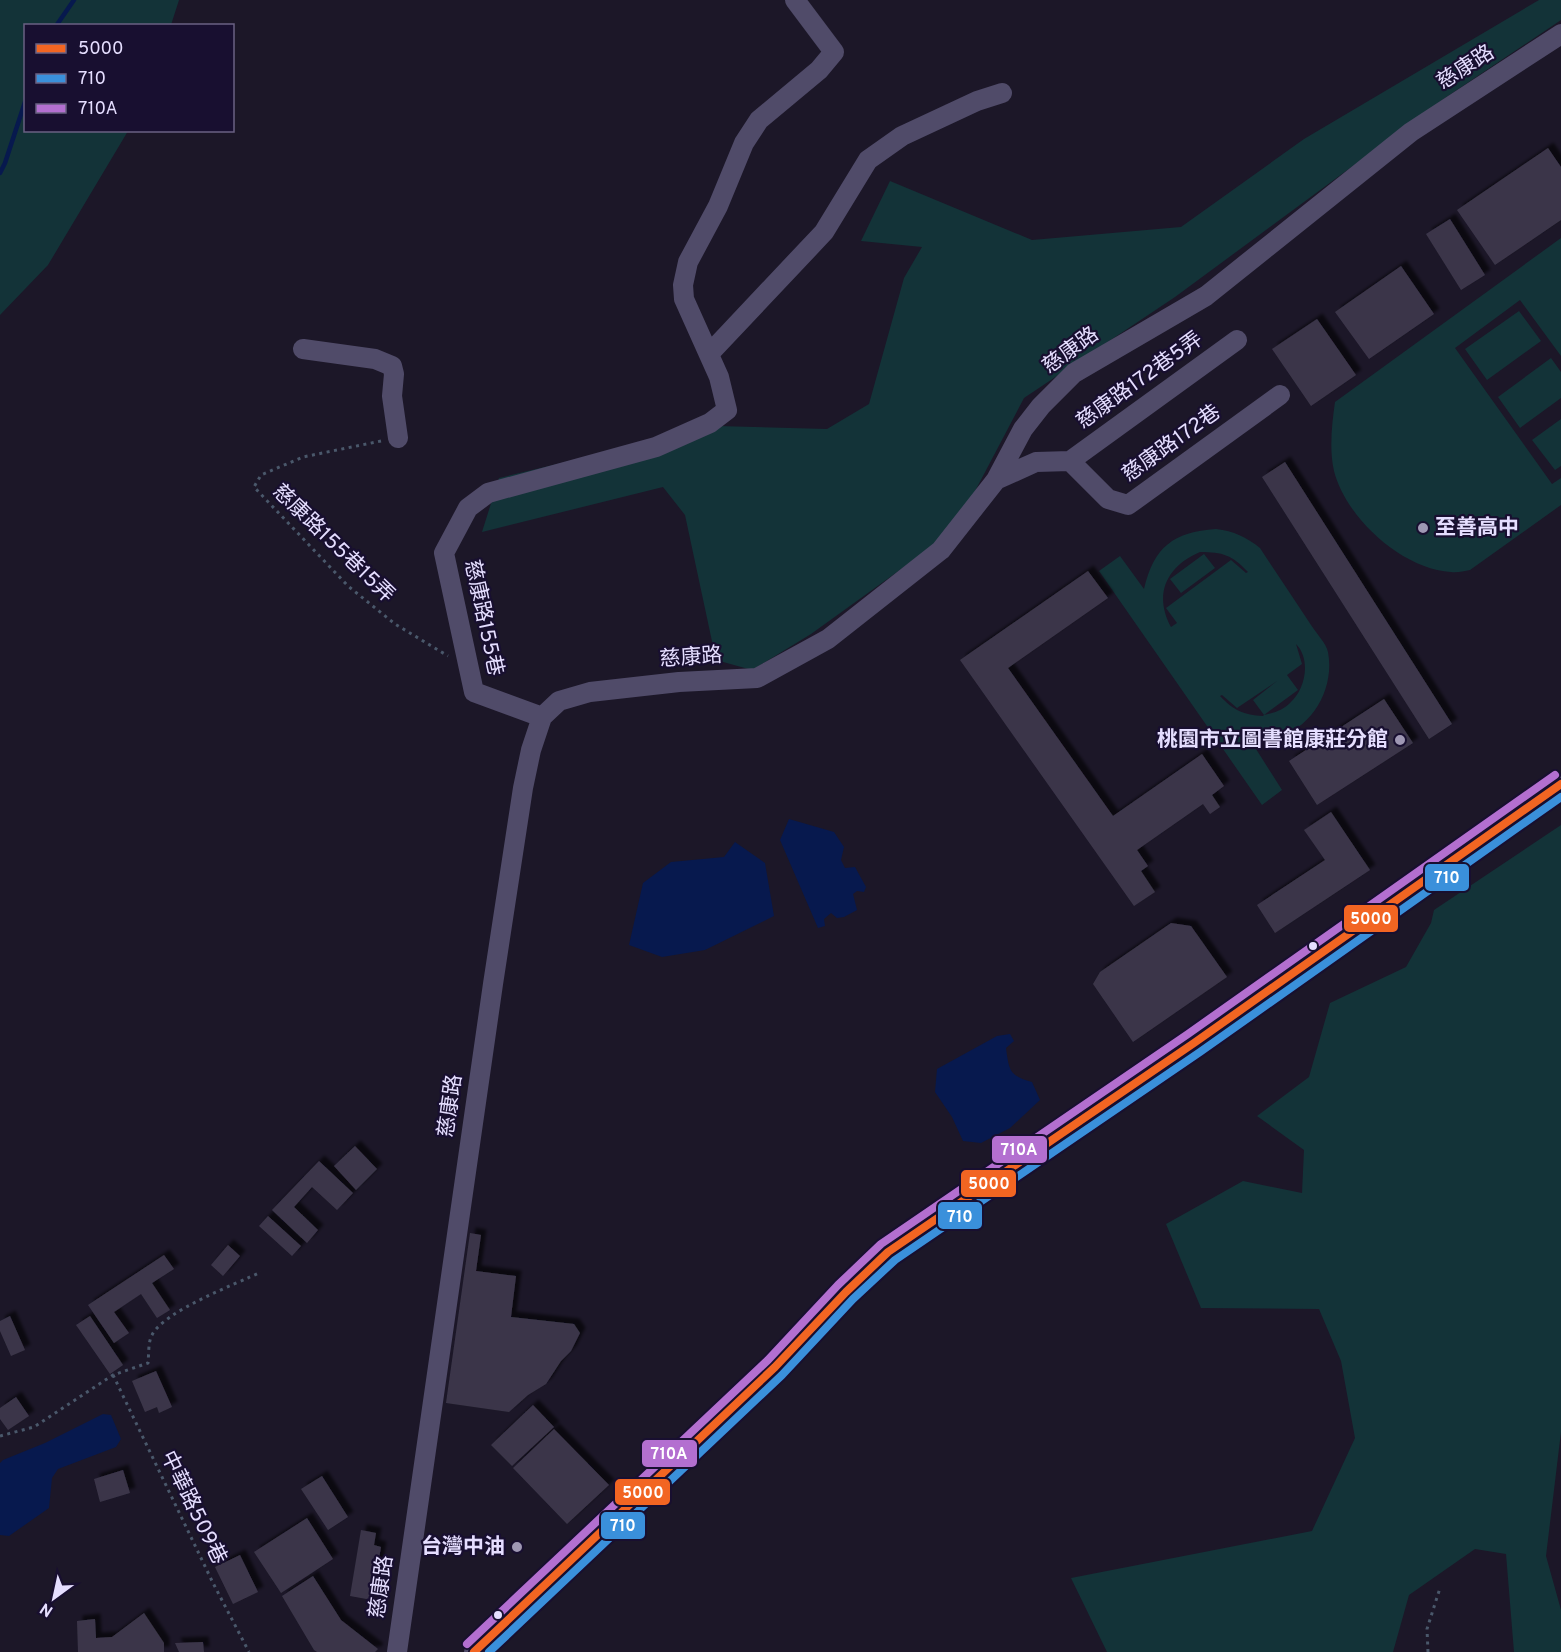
<svg xmlns="http://www.w3.org/2000/svg" width="1561" height="1652" viewBox="0 0 1561 1652" font-family="Overpass,'Noto Sans TC',sans-serif">
<style>
.green{fill:#133338;fill-rule:evenodd}
.water{fill:#07194e}
.lines{fill:none;stroke-linecap:round;stroke-linejoin:round}
.stream{stroke:#07194e;stroke-width:4.5}
.building{fill:#3b3649;filter:url(#shadow)}
.path{stroke:#4a586b;stroke-width:3;stroke-dasharray:3 4.5;stroke-linecap:butt}
.minor{stroke:#504b69;stroke-width:20}
.bus-1-casing{stroke:#180f30;stroke-width:12}
.bus-2-casing{stroke:#180f30;stroke-width:12}
.bus-3-casing{stroke:#180f30;stroke-width:12}
.bus-1{stroke:#f26522;stroke-width:8}
.bus-2{stroke:#3a90db;stroke-width:8}
.bus-3{stroke:#b36fd0;stroke-width:8}
.poi-dot{fill:#9f98b4;stroke:#180f30;stroke-width:2}
.bus-dot{fill:#e5deff;stroke:#180f30;stroke-width:2}
.labels{text-anchor:middle;dominant-baseline:central;stroke-width:4.5;stroke-linejoin:round;paint-order:stroke}
.street-label{font-size:21px;fill:#e5deff;stroke:#180f30}
.poi-label{font-size:21px;font-weight:bold;fill:#e5deff;stroke:#180f30;text-anchor:end}
.line-badge{stroke:#180f30;stroke-width:2}
.badge-label{font-size:16px;text-anchor:middle;font-weight:bold;fill:#fff}
</style>
<defs>
<filter id="shadow"><feDropShadow dx="5.5" dy="-5.5" stdDeviation="1.5" flood-color="#0009"/></filter>
</defs>
<rect width="100%" height="100%" fill="#1c1728"/>
<path class="green" d="M0,0H179L171,25L26,26V130L128,131L48,265L0,315Z
M1539,0H1561V20L1445,98L1175,297L1024,398L954,531L811,634L752,670L716,660L685,515L663,487L482,532L499,478L717,426L827,429L869,404L904,278L922,247L861,241L890,181L1032,240L1181,227L1304,139Z
M1561,238V356L1520,300L1455,348L1552,484L1561,478V505L1470,570C1464,571 1457,573 1451,572C1402,569 1346,518 1334,471C1329,449 1332,423 1335,402Z
M1519,311L1541,341L1487,380L1465,349Z
M1551,358L1561,372V398L1520,428L1498,397Z
M1561,419V466L1555,470L1532,440Z
M1216,529C1234,531 1246,537 1260,548C1277,574 1294,599 1311,625C1316,633 1326,643 1328,652C1335,689 1312,728 1276,738C1267,741 1258,739 1249,738L1282,790L1262,805L1099,571L1120,556L1144,589C1154,547 1173,532 1216,529ZM1200,552C1223,552 1232,555 1248,572L1246,573L1231,560L1166,608L1177,623L1171,627C1153,594 1167,566 1200,552ZM1296,644C1311,659 1306,689 1290,703C1283,710 1274,713 1264,715L1298,690L1287,675L1302,664ZM1277,681L1253,700L1264,715L1263,716C1244,715 1233,710 1220,696L1222,695L1237,708Z
M1204,554L1215,568L1181,593L1170,579Z
M1561,825V1432L1546,1556L1561,1610V1652H1514L1506,1554L1475,1549L1409,1595L1393,1652H1107L1071,1578L1312,1531L1355,1438L1341,1361L1319,1309L1201,1308L1166,1224L1243,1181L1302,1193L1304,1150L1257,1116L1309,1077L1330,1003L1406,967L1431,923L1434,910Z"/>
<path class="water" d="M789,819L834,832L844,847L841,860L845,868L855,867L866,887L864,892L857,891L853,894L857,910L844,917L837,918L831,913L824,919L825,926L818,928L780,840Z
M735,842L765,863L774,916L705,950L662,957L629,945L643,883L671,862L724,857Z
M1010,1034L1014,1041L1006,1048C1009,1070 1009,1076 1032,1082L1040,1100L1010,1128L981,1143L963,1141L952,1117L935,1092L937,1069L997,1036Z
M103,1414L111,1415L121,1439L116,1447L58,1469L52,1478L49,1508L9,1536L0,1535V1463L3,1460L45,1443Z"/>
<g class="lines">
<path class="stream" d="M56,26L74,0
M0,173L5,163L26,99"/>
</g>
<path class="building" d="M1548,148L1561,167V220L1495,265L1457,210Z
M1450,219L1485,275L1461,290L1426,234Z
M1401,266L1434,314L1369,359L1335,312Z
M1317,319L1356,375L1311,406L1272,349Z
M1285,462L1452,724L1429,739L1262,477Z
M1088,571L1108,598L1008,668L1113,816L1202,754L1224,786L1212,795L1220,807L1210,814L1203,804L1137,850L1148,866L1141,871L1155,892L1134,906L960,660Z
M1384,699L1413,743L1317,805L1289,761Z
M1331,812L1370,870L1275,933L1257,905L1325,860L1304,830Z
M1171,923L1191,926L1227,977L1133,1042L1093,984L1100,972Z
M355,1146L377,1169L356,1190L334,1166Z
M319,1161L353,1193L337,1210L312,1187L294,1207L318,1230L307,1243L272,1210Z
M268,1216L301,1246L292,1256L259,1226Z
M470,1233L481,1235L476,1271L516,1276L511,1317L574,1324L580,1333L571,1351L561,1361L546,1384L528,1395L509,1412L446,1403Z
M228,1245L240,1256L223,1276L211,1265Z
M164,1255L174,1269L152,1283L170,1310L157,1318L141,1294L114,1312L129,1333L114,1343L88,1305Z
M10,1316L25,1350L11,1356L0,1331V1321Z
M90,1316L123,1365L110,1374L76,1325Z
M156,1371L172,1407L159,1413L157,1407L145,1412L132,1381Z
M16,1397L29,1416L8,1430L0,1419V1408Z
M533,1405L554,1427L512,1466L491,1445Z
M554,1429L609,1485L567,1524L513,1468Z
M123,1470L130,1493L100,1502L94,1479Z
M322,1476L348,1517L328,1530L301,1489Z
M307,1518L333,1559L281,1593L254,1552Z
M361,1530L376,1533L374,1545L381,1547L372,1600L350,1596Z
M240,1555L258,1592L233,1604L215,1567Z
M313,1576L341,1620L378,1649L375,1652H317L314,1650L282,1596Z
M144,1613L164,1643V1652H78L77,1621L95,1619L96,1638L112,1637Z
M203,1642L204,1652H179L175,1643Z"/>
<g class="lines">
<path class="path" d="M381,441L303,457L261,475L254,487L348,586L395,624L448,656
M113,1375L213,1583L249,1652
M0,1436L34,1427L113,1375L148,1363C149,1354 148,1342 152,1335C164,1311 236,1284 261,1272
M1428,1652L1427,1629L1440,1588"/>
<path class="minor" d="M303,349L375,359L392,366L394,374L392,396L398,438
M709,354L824,232L868,160L902,136L977,101L1002,93
M1070,461L1237,340
M996,480L1036,462L1070,461L1108,499L1128,505L1280,395
M542,717L474,692L444,553L468,508L488,493L656,447L710,423L727,410L719,377L684,299L683,285L688,262L718,206L744,143L759,120L819,70L834,52L795,0
M397,1652L493,984L523,788L531,750L542,717L559,701L590,692L679,682L757,678L828,639L941,550L996,480L1023,429L1041,406L1074,373L1206,296L1411,132L1561,34
M474,1652L775,1367L846,1292L888,1252L1194,1043L1561,784"/>
<defs>
<path id="bus-1" d="M474,1652L775,1367L846,1292L888,1252L1194,1043L1561,784"/>
<path id="bus-2" d="M489,1652L782,1375L853,1299L895,1260L1200,1052L1561,797"/>
<path id="bus-3" d="M467,1644L768,1360L838,1285L881,1244L1188,1034L1555,775"/>
</defs>
<use href="#bus-1" class="bus-1-casing"/>
<use href="#bus-2" class="bus-2-casing"/>
<use href="#bus-3" class="bus-3-casing"/>
<use href="#bus-1" class="bus-1"/>
<use href="#bus-2" class="bus-2"/>
<use href="#bus-3" class="bus-3"/>
</g>
<g class="poi-dot">
<circle cx="1423" cy="528" r="6"/>
<circle cx="1400" cy="740" r="6"/>
<circle cx="517" cy="1547" r="6"/>
</g>
<g class="bus-dot">
<circle cx="1313" cy="946" r="5"/>
<circle cx="498" cy="1615" r="5"/>
</g>
<g class="labels">
<g class="street-label">
<text transform="translate(1466 68) rotate(-33)">慈康路</text>
<text transform="translate(1071 351) rotate(-36)">慈康路</text>
<text transform="translate(1140 381) rotate(-36)">慈康路172巷5弄</text>
<text transform="translate(1172 444) rotate(-36)">慈康路172巷</text>
<text transform="translate(333 544) rotate(44)">慈康路155巷15弄</text>
<text transform="translate(483 618) rotate(78)">慈康路155巷</text>
<text transform="translate(691 658) rotate(-4)">慈康路</text>
<text transform="translate(451 1106) rotate(-82)">慈康路</text>
<text transform="translate(193 1508) rotate(64)">中華路509巷</text>
<text transform="translate(382 1587) rotate(-82)">慈康路</text>
</g>
<g class="poi-label">
<text x="1435" y="528" text-anchor="start">至善高中</text>
<text x="1388" y="740">桃園市立圖書館康莊分館</text>
<text x="505" y="1547">台灣中油</text>
</g>
</g>
<g class="line-badge">
<rect x="1424" y="863" width="46" height="29" rx="6" fill="#3a90db"/>
<rect x="1343" y="904" width="56" height="29" rx="6" fill="#f26522"/>
<rect x="991" y="1135" width="57" height="29" rx="6" fill="#b36fd0"/>
<rect x="960" y="1169" width="57" height="29" rx="6" fill="#f26522"/>
<rect x="937" y="1201" width="46" height="29" rx="6" fill="#3a90db"/>
<rect x="641" y="1439" width="57" height="29" rx="6" fill="#b36fd0"/>
<rect x="614" y="1478" width="57" height="28" rx="6" fill="#f26522"/>
<rect x="600" y="1511" width="46" height="29" rx="6" fill="#3a90db"/>
</g>
<g class="badge-label">
<text x="1447" y="883">710</text>
<text x="1371" y="924">5000</text>
<text x="1019" y="1155">710A</text>
<text x="989" y="1189">5000</text>
<text x="960" y="1222">710</text>
<text x="669" y="1459">710A</text>
<text x="643" y="1498">5000</text>
<text x="623" y="1531">710</text>
</g>
<rect x="24" y="24" width="210" height="108" fill="#180f30" stroke="#6a6283" stroke-width="1.5"/>
<rect x="36" y="44" width="30" height="9" fill="#f26522" stroke="#6a6283" stroke-width="1.5"/>
<text x="78" y="54" font-size="18" fill="#e5deff">5000</text>
<rect x="36" y="74" width="30" height="9" fill="#3a90db" stroke="#6a6283" stroke-width="1.5"/>
<text x="78" y="84" font-size="18" fill="#e5deff">710</text>
<rect x="36" y="104" width="30" height="9" fill="#b36fd0" stroke="#6a6283" stroke-width="1.5"/>
<text x="78" y="114" font-size="18" fill="#e5deff">710A</text>
<g transform="translate(54 1598) rotate(213)" stroke="#180f30" stroke-width="4.5" paint-order="stroke">
<path d="M0-4.5L10 22L0 15L-10 22Z" fill="#e5deff"/>
<text y="-9" font-size="16" font-weight="bold" text-anchor="middle" fill="#e5deff">N</text>
</g>
</svg>
